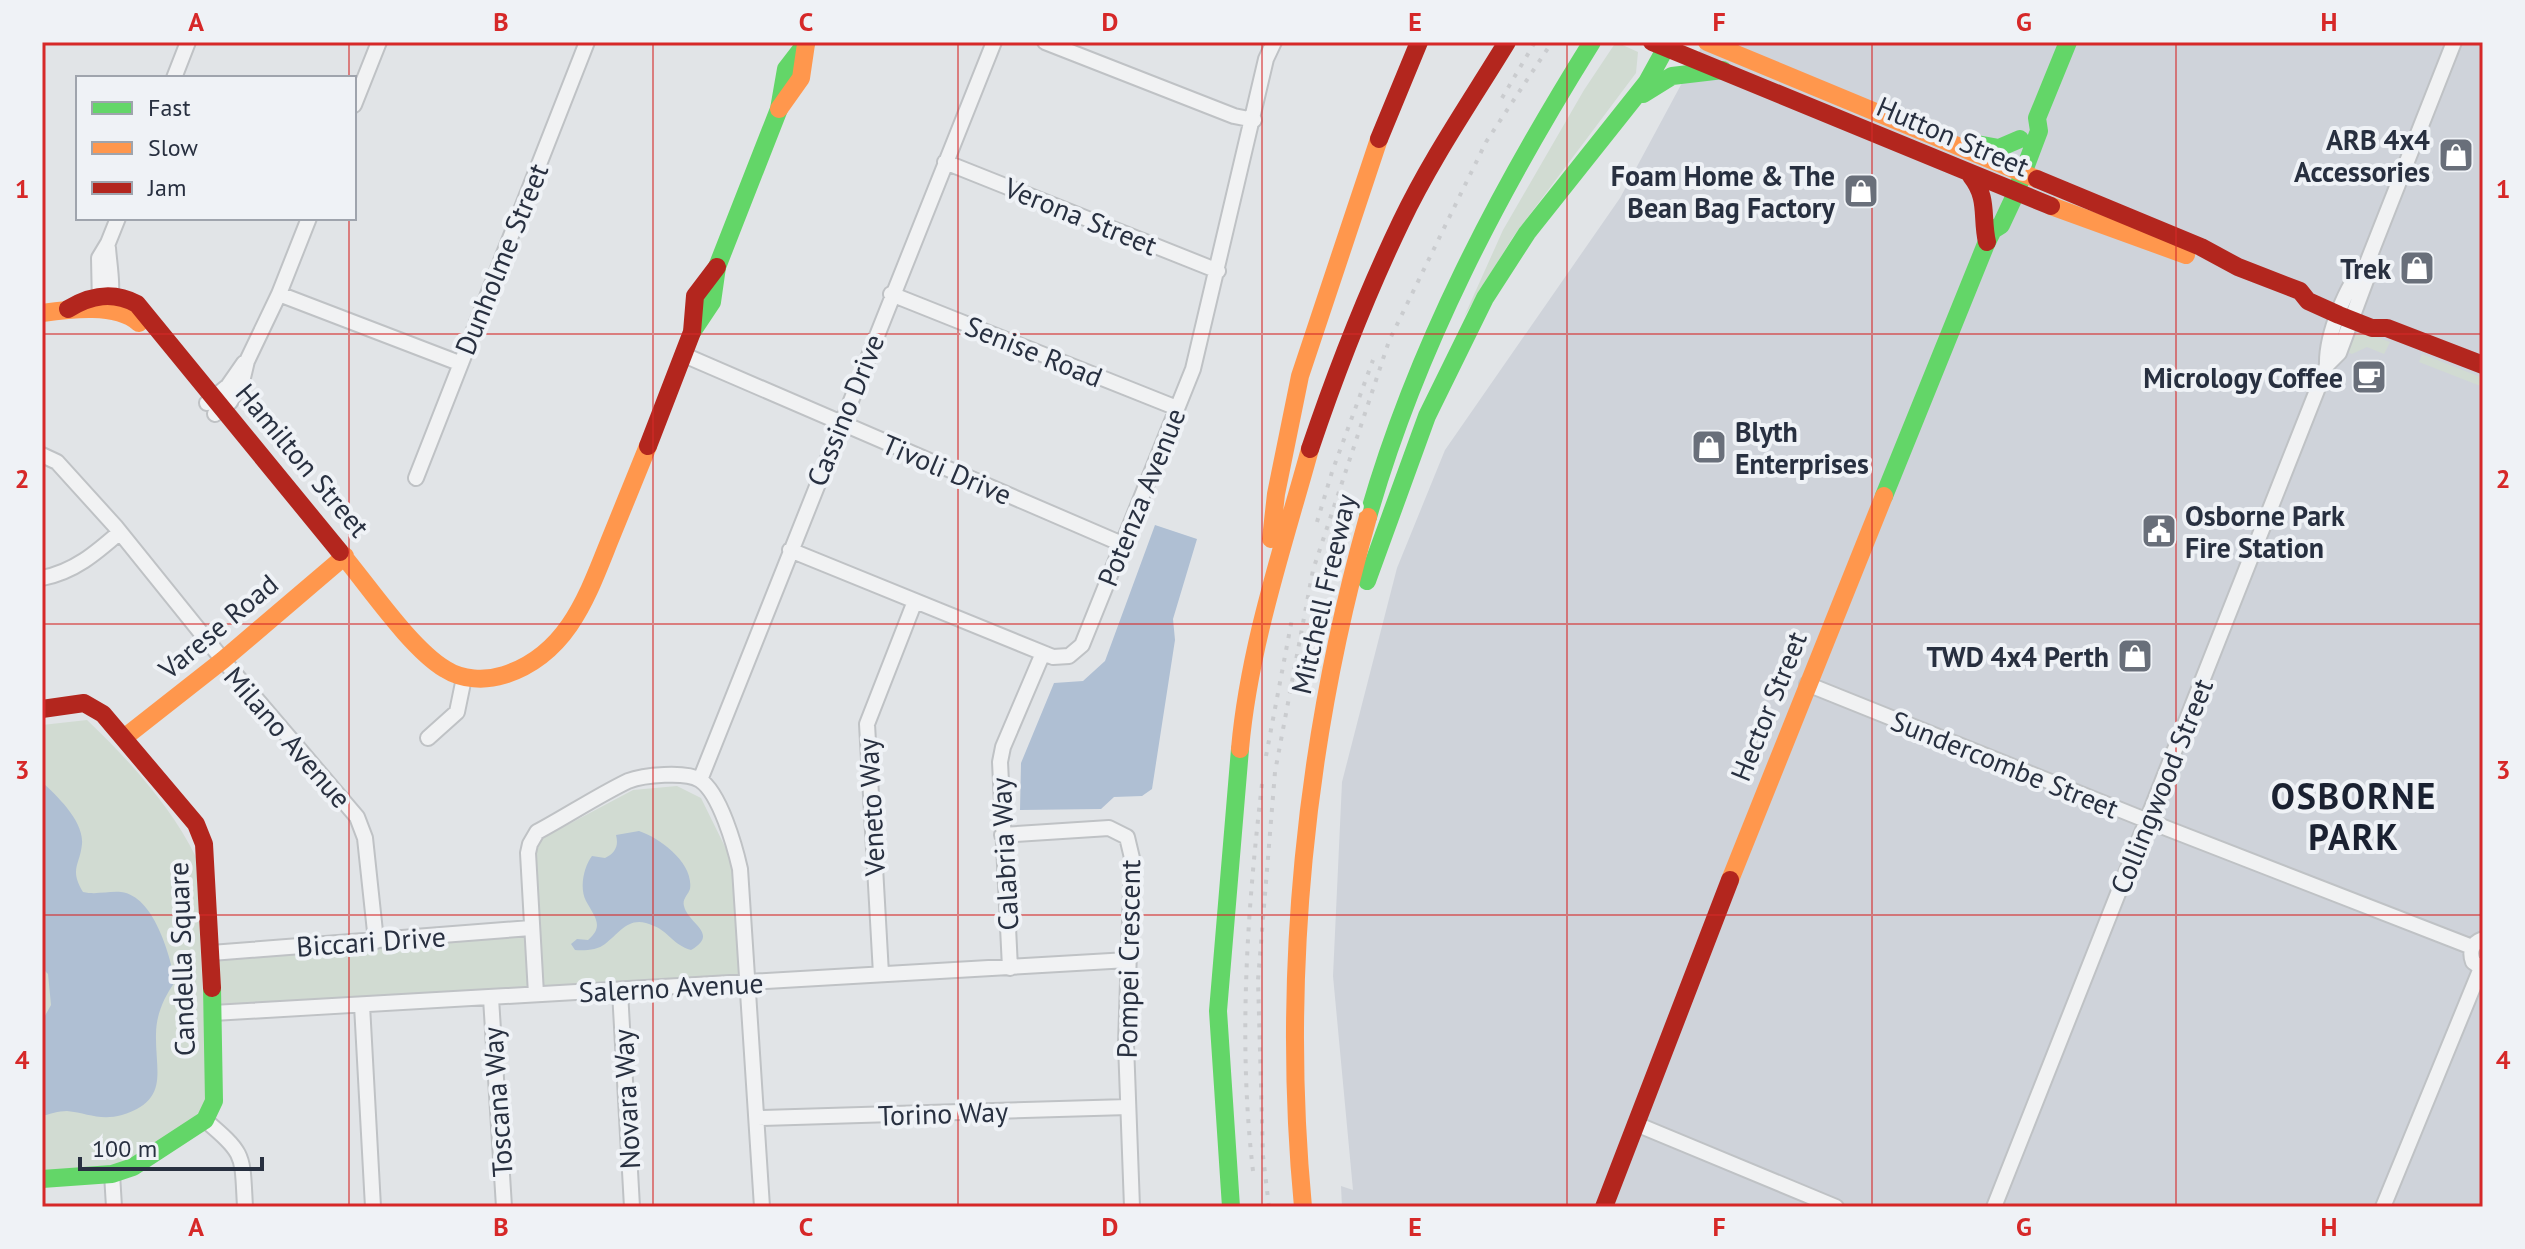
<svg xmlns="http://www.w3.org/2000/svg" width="2525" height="1249" viewBox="0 0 2525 1249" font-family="'PT Sans',sans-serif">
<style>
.built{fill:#cfd3da}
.green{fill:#d1dbd2}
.water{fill:#afbfd3}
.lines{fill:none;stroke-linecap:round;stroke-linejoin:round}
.street-casing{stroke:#bfc2c5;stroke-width:18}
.street{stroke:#f1f2f3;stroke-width:14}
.fast{stroke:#63d668;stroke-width:18}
.slow{stroke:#ff974d;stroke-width:18}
.jam{stroke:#b3261e;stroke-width:18}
.rail{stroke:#cacccf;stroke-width:4;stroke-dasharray:4 8;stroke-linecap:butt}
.grid{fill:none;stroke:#d62828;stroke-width:2;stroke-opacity:0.55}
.labels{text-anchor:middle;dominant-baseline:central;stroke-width:8;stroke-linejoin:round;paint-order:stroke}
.street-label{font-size:28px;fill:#283040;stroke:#eff2f6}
.poi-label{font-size:28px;font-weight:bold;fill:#283040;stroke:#eff2f6;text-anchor:end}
.district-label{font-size:36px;font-weight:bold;letter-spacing:2px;fill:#1a2131;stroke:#eff2f6}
.neatline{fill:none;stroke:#d62828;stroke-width:3}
.grid-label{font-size:26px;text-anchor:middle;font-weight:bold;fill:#d62828}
</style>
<rect width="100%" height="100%" fill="#e1e4e7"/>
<path class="built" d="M1704,42H2483V1207H1342L1341,1186L1353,1190L1333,976L1342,782L1397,568L1445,450L1620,198Z"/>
<path class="green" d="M1616,42L1638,52L1636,73L1513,237L1464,317L1503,230L1584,90Z
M2356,334H2368L2390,342L2384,354L2367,347L2352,354L2347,352Z
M2422,354L2483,378V387L2419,362Z
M87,720C128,759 171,806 196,857L208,1099L203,1113L116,1168L42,1174V725Z
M677,786L701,798L733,863L743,983L539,994L533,877L537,841L633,790Z
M528,935L532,996L217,1011L214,956Z"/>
<path class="water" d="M1155,525L1197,539L1173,619L1175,640L1152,789L1142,796L1114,797L1101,809L1020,810L1021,763L1054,683L1083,681L1105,661Z
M42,782C57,796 84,821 82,844C80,865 69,869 83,892C96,895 108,891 121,892C154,896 170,955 175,982C164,997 156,1015 156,1034C155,1072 170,1100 122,1115C100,1121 87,1113 67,1111C58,1111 50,1114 42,1116V1021L51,1005L48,974L42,968Z
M639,831C660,838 694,863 690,889C688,895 682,899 684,906C688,924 720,933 691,950C673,945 668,931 654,926C629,914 621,932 605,944C598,950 584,951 575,950L571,944L577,939L588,940C605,926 594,916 586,901C579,888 584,866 592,856L605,858C615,853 619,846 616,835Z"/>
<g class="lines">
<defs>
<path id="street" d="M1045,42L1234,116L1254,120
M174,78L188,42
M354,105L379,42
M945,162L1218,271
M108,248C109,263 114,290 109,302
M279,294L459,363
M891,294L1177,408
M100,305L99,258L108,243L118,218
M684,355L1122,544
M2327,365C2326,336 2346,284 2367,263L2454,42
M207,403L228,386L244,363
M215,414L230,402L242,382L247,361L279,294L309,218
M42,455L57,462L115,526L223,660L357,817L365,838L376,941
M416,478L587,42
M790,550L1053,657L1069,656L1082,645L1193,369L1266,59L1274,42
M42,578C74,572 96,553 120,532
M1807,684L2148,821L2472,947
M428,738L457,712L464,678
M700,780L994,42
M1002,835L1109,828L1127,837L1132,858L1126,1044L1132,1207
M2483,939C2472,943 2469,951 2473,962L2483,969
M211,953L531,928
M1010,968L1000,762L1003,747L1043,653
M881,974L867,724L915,601
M620,991L632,1207
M536,994L528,853L530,844L537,832C567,816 597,796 628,781C643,775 686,771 700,780C720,793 735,847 740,869L762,1207
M491,998L504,1207
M362,1005L373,1207
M213,1013L1128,960
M758,1118L1128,1107
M205,1120C246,1155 242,1154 245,1207
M1636,1124L1836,1207
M112,1174L114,1207
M1994,1207L2327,365L2339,353L2368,275L2367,263
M2383,1207L2481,968"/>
</defs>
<use href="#street" class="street-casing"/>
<use href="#street" class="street"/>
<path class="fast" d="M1643,94L1672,76L1723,70
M1977,144L1999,148L2020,139
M2019,184L2039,131L2037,118L2068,42
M692,332L712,302L717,267L779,109L786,69L806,43
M1884,496L1986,244L1993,230L2001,225L2016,193
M1368,517C1416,348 1499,191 1592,42
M1367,581L1427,416L1485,298L1527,233L1647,82L1669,42
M42,1179L112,1174L133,1167L205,1120L214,1101L212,988
M1231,1207L1218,1011L1240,749"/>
<path class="slow" d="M1707,42L2037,179
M1726,42L1733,53
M779,109L801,78L806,44
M2051,206L2186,255
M42,313C70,309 117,303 139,323
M1271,539L1276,494L1300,376L1379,139
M340,552C368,585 410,648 445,669C462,680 485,681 504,675C567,655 587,597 609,542C622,510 635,478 648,446
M125,737L223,660L345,556
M1240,749C1249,647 1283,547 1310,449
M1730,880L1884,496
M1303,1207C1281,977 1305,740 1368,517"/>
<path class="jam" d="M1652,42L2051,206
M1379,139L1419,42
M1971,176C1989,199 1981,216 1987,242
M2037,179L2201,247L2238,267L2300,291L2308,301L2339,315L2372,328H2387L2483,365
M68,309C91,295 113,291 137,304L340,552
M648,446L692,332L695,296L717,267
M1310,449C1336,372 1366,295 1401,222C1431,159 1471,101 1507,42
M42,709L84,703L103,714L196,824L204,844L212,988
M1604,1207L1730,880"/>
<path class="rail" d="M1502,98L1535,42
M1317,522L1332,472L1373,360
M1266,756L1292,619
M1253,1171C1238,1043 1247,912 1262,784
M1269,1207L1263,1156L1258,980L1275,772L1313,570L1389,341L1486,142L1552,42"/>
</g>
<path class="grid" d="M349,42V78M653,42V1207M958,42V1207M1262,42V1207M1567,42V1207M1872,42V1207M2176,42V1207M349,218V1207M42,334H2483M42,624H2483M42,915H2483"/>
<defs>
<symbol id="shop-square" viewBox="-11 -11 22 22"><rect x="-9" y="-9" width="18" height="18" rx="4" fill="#696f7a" stroke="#eff2f6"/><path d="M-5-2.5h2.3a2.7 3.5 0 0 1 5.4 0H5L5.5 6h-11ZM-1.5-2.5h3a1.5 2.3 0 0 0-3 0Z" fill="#fff"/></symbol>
<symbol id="cafe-square" viewBox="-11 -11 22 22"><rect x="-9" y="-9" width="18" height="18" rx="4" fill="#696f7a" stroke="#eff2f6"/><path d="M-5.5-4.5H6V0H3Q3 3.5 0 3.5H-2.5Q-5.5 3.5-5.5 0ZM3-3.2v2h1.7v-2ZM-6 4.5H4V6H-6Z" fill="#fff"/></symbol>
<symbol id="civic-square" viewBox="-11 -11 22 22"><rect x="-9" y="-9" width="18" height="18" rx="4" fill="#696f7a" stroke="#eff2f6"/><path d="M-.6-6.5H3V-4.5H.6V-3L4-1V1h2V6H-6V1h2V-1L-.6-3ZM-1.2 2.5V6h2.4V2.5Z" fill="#fff"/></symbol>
</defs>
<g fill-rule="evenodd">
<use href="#shop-square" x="2436" y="135" width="40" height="40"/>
<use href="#shop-square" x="1841" y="171" width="40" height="40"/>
<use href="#shop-square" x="2397" y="248" width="40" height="40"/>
<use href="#cafe-square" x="2349" y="357" width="40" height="40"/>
<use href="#shop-square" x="1689" y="427" width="40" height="40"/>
<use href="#civic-square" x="2139" y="511" width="40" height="40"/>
<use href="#shop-square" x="2115" y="636" width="40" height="40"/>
</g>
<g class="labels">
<g class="street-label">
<text transform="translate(1953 136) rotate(23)">Hutton Street</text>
<text transform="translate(1081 216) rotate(22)">Verona Street</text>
<text transform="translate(501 259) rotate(-68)">Dunholme Street</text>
<text transform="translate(1034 351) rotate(22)">Senise Road</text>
<text transform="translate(845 410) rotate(-68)">Cassino Drive</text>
<text transform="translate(303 460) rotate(50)">Hamilton Street</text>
<text transform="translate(947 469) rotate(23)">Tivoli Drive</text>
<text transform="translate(1141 497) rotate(-68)">Potenza Avenue</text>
<text transform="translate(1323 594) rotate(-77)">Mitchell Freeway</text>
<text transform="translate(218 626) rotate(-40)">Varese Road</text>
<text transform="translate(1768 706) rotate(-68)">Hector Street</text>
<text transform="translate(288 737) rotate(49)">Milano Avenue</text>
<text transform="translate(2005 764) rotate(22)">Sundercombe Street</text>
<text transform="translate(2161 786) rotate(-68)">Collingwood Street</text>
<text transform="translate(871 807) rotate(-93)">Veneto Way</text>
<text transform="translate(1004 854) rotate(-93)">Calabria Way</text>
<text transform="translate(371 941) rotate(-4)">Biccari Drive</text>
<text transform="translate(181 959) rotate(-92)">Candella Square</text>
<text transform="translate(1128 959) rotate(-89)">Pompei Crescent</text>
<text transform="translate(671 987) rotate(-3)">Salerno Avenue</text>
<text transform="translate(626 1099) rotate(-93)">Novara Way</text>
<text transform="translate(497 1102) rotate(-94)">Toscana Way</text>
<text transform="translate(943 1113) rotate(-2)">Torino Way</text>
</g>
<g class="poi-label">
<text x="2430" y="139">ARB 4x4<tspan x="2430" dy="32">Accessories</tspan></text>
<text x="1835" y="175">Foam Home &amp; The<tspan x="1835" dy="32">Bean Bag Factory</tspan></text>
<text x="2391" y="268">Trek</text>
<text x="2343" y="377">Micrology Coffee</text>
<text x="1735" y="431" text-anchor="start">Blyth<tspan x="1735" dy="32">Enterprises</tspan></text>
<text x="2185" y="515" text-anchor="start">Osborne Park<tspan x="2185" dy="32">Fire Station</tspan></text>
<text x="2109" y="656">TWD 4x4 Perth</text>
</g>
<g class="district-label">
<text x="2354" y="795">OSBORNE<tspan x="2354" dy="41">PARK</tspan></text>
</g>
</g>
<rect width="2525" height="1249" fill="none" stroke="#eff2f6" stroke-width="88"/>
<rect x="76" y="76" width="280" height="144" fill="#eff2f6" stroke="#9fa4ad" stroke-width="2"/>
<rect x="92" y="102" width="40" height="12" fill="#63d668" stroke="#9fa4ad" stroke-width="2"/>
<text x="148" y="116" font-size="24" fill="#283040">Fast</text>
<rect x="92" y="142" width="40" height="12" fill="#ff974d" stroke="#9fa4ad" stroke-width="2"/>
<text x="148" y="156" font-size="24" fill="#283040">Slow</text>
<rect x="92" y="182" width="40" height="12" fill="#b3261e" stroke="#9fa4ad" stroke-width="2"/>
<text x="148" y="196" font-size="24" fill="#283040">Jam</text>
<path d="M80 1157v12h182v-12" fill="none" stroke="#283040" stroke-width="4"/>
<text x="92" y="1157" font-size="24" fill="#283040" stroke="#eff2f6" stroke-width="6" paint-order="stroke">100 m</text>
<rect x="44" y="44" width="2437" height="1161" class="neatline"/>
<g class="grid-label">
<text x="196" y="31">A</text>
<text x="501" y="31">B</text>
<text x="806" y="31">C</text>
<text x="1110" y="31">D</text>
<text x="1415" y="31">E</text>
<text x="1719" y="31">F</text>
<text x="2024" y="31">G</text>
<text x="2329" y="31">H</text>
<text x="22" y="198">1</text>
<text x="2503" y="198">1</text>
<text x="22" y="488">2</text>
<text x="2503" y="488">2</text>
<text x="22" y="779">3</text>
<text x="2503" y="779">3</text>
<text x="22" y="1069">4</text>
<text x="2503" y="1069">4</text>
<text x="196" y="1236">A</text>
<text x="501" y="1236">B</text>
<text x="806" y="1236">C</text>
<text x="1110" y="1236">D</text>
<text x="1415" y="1236">E</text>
<text x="1719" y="1236">F</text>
<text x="2024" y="1236">G</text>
<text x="2329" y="1236">H</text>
</g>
</svg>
